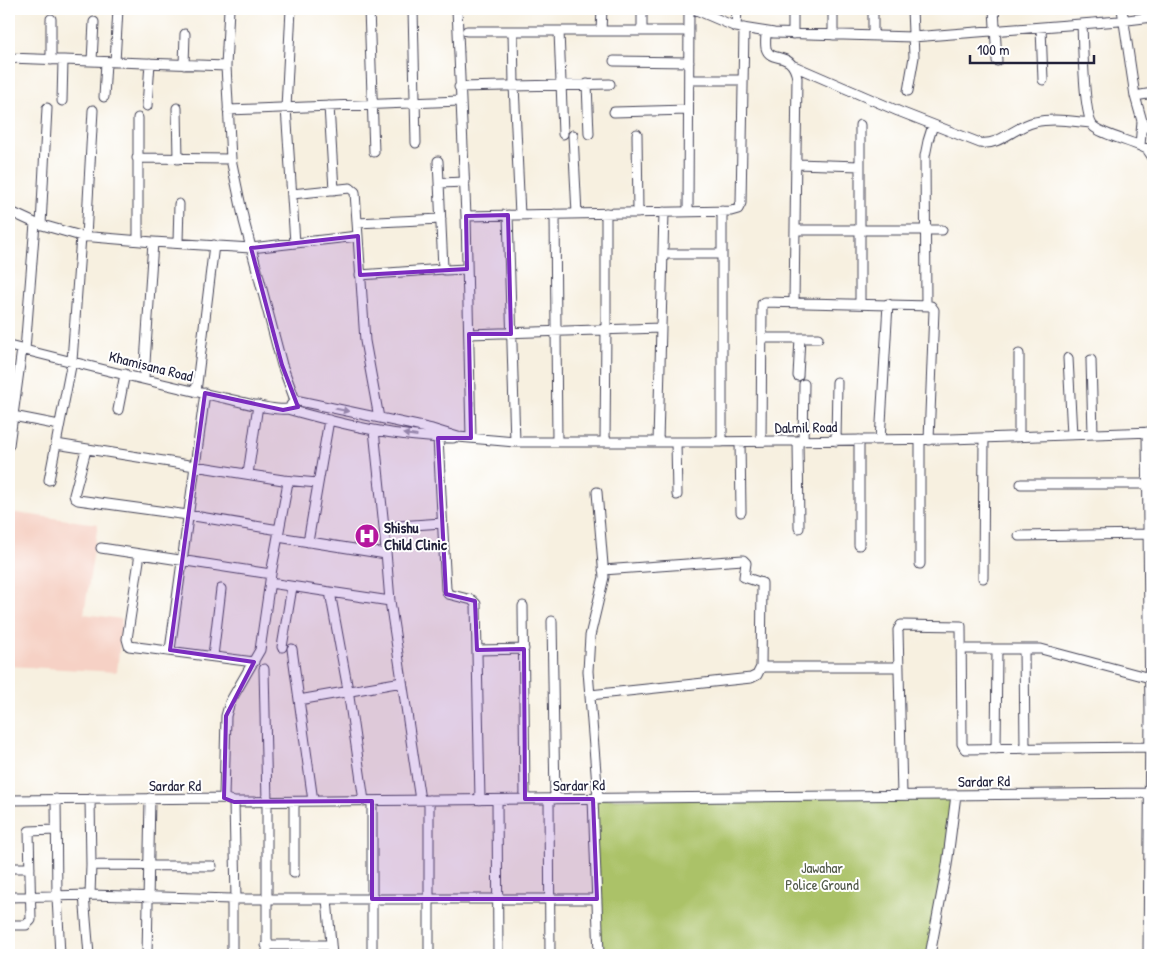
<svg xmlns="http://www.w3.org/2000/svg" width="1162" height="964" viewBox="0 0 1162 964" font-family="'Patrick Hand',sans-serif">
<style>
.built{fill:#f6d1c5}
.green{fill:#abc267;stroke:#667251}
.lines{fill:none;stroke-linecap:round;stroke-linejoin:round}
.minor-casing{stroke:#424154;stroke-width:11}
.minor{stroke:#fff;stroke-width:9}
.oneway{fill:#9c9ca7}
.marked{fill:#7b2cbf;fill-opacity:0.2;stroke:#7b2cbf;stroke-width:4;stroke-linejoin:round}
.labels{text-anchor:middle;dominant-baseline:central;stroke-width:4;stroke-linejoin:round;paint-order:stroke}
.street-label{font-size:15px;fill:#22223b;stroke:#fff}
.poi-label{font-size:15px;font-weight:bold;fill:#22223b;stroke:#fff;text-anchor:start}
.park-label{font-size:15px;fill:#525a4a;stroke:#fff}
</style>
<rect width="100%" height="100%" fill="#fff"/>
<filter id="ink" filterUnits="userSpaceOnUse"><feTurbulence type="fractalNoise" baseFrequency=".02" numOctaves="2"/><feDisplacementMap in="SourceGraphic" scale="10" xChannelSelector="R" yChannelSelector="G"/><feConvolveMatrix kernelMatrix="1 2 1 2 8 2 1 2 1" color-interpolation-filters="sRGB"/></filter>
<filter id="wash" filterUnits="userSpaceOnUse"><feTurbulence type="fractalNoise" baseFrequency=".0096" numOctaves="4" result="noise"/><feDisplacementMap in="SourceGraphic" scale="20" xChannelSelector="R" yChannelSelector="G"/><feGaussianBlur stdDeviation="1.12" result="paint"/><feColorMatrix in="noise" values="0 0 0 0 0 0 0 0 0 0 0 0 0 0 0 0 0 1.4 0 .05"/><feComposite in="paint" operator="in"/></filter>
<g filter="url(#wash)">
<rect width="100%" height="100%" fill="#f7f0e0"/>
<path class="built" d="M9,512L98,524L84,614L122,619L117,672L9,666Z"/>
<path class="green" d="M956,795L930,955H599L593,799Z"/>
</g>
<g filter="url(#ink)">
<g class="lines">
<defs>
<path id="minor" d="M229,9L226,66L231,159L244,221L282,365L295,400L291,405
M291,9L286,108L295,243
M369,9L374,152
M413,9L416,143
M457,9L466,216L471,438
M694,9L736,27L774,33L913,37L1119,21L1153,17
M833,9V35
M873,9V36
M994,9L997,61
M1122,9L1135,96L1142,121L1153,132
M1082,24C1083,42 1083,118 1094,127C1102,134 1129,141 1140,146L1147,149L1153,158
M736,27L737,9
M1041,28L1043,80
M467,31H689
M513,31L514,85L520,215
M559,31L563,134
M601,31L602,9
M642,31V9
M766,32C766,37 765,43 766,48C770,64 792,49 797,78L794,302
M793,34V9
M9,58L226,66
M51,60V19
M92,61L94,22
M614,61L689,62
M115,62L118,9
M184,65L185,34
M794,66L898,111L980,143C1000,146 1015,126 1035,122C1052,118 1073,121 1090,123
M689,80H743
M587,84L589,134
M459,87L610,84
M908,91L914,57L912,9
M1135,96L1153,93
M104,97L106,62
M62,101L63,60
M147,106L150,63
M329,106L334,190
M177,108L178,159
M228,110L460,101
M614,112L688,110
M138,118V240
M637,134L638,213
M573,135L577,214
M1140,146L1142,121
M137,158L231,159
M438,161L443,268L445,270L467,269
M796,164L860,166
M9,171V158
M440,183L465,182
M292,194L350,188L355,192L365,341L379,418
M9,211L35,223L81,236L153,242L251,248L358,236
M688,212L689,9
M555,214L557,442
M508,215L515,442
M466,216L731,211L738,209L741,203L744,28
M357,223L441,219
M41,225L47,108
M795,230H942
M86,237L93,110
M178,242L179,204
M663,254H722
M360,275L444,269
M860,303V125
M926,305L925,156L928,141L933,125
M469,334L661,328
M762,338H818
M9,346C80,364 152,382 224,398C240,401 272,411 287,409C341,424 397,438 453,438
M25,350L35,223
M1068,358L1072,435
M1091,360L1093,434
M798,376L800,338
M144,378L153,242
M196,392L214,245
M295,400L432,429L458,437L515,442H696L950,439L1153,432
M118,410L125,374
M13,416L59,425
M374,430L384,527L390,601L420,800
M1147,432L1150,715L1148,955
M1019,437V354
M438,438L446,589L448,594L472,600L476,604L480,800
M859,440V545
M880,440L888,304
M920,440V564
M761,441L762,304L764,302L931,306L934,310L929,440
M798,441L799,528
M803,441L804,384
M836,441L837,382
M605,442L606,328V213
M658,442L664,212
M676,442L677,495
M722,442V211
M740,442L741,512
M56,444L283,480L288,482L271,574L260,650L230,702L226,716L224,798
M9,445L22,349
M86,450L74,495L75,498L78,500L188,515L279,530
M248,474L258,405
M49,480L72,361L81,236
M283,480L318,483
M1021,484H1147
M597,492L604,577L590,636L588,671L598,798
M384,527L442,523
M1019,536L1148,534
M278,537L386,554
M308,542L329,420
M101,548L271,574
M140,554L127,639L129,646L254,662
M603,570L743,560L746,563L744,577L762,583V586L761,667H899
M983,578L984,438
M270,583L390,601
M330,592L348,690L364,801
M523,606L525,799
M552,621L555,799
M282,647L292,587
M292,649L313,801
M962,649H1041L1150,678
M1024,649L1025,749
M170,650L205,393
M477,650L524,649
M213,656L221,589
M264,669L267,802V955
M590,695L751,678L757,675L761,667
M299,700L402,682
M996,749L997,649
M902,795L898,630L901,625L961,626L962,744L965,749L1150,747
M56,799L57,897L60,955
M90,799L91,865L90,895
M549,799L550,955
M593,799L599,955
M9,800L224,798L234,802L1150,793
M497,800L498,955
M372,801V955
M234,802L236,899
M91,865L212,866
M9,868H30
M294,873V802
M84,895L89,955
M9,897L90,895L232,899H597
M327,899L332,955
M9,925H26L31,920L29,831L56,830
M266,945H330
M147,955L150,798
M232,955V899
M429,955V800
M930,955L947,865L956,795"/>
</defs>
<use href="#minor" class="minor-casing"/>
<use href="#minor" class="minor"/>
</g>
<defs><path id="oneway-solid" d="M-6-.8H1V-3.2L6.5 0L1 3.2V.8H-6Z" transform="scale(1.25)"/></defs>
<g class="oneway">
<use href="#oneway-solid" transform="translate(342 410) rotate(12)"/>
<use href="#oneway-solid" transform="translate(410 435) rotate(-172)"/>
</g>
</g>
<path class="marked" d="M508,215L511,334H469L471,438H438L446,594L475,601L477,650L524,649L525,799H593L597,899H372V801L234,802L224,798L226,716L254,662L170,650L205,393L283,410L298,407L282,365L251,248L358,236L360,275L467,269L466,216Z"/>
<defs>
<symbol id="hospital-disc" viewBox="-11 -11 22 22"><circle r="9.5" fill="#b5179e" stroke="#fff"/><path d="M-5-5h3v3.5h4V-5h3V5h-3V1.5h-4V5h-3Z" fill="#fff"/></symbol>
</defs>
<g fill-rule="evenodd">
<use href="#hospital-disc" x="353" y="522" width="28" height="28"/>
</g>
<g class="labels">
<g class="street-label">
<text transform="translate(151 366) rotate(14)">Khamisana Road</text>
<text transform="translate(806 427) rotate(-1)">Dalmil Road</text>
<text transform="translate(984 781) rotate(-1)">Sardar Rd</text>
<text x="175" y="785">Sardar Rd</text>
<text transform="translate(579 785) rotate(-1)">Sardar Rd</text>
</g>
<g class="poi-label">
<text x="384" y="527">Shishu<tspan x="384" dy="17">Child Clinic</tspan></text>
</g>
<g class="park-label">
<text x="822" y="867">Jawahar<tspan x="822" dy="17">Police Ground</tspan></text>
</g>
</g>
<rect width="1162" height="964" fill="none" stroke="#fff" stroke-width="30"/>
<path d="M970 55v8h124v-8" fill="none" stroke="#22223b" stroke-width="2.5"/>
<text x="977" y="55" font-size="15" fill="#22223b" stroke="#ffffff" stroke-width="4" paint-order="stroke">100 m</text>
</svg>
